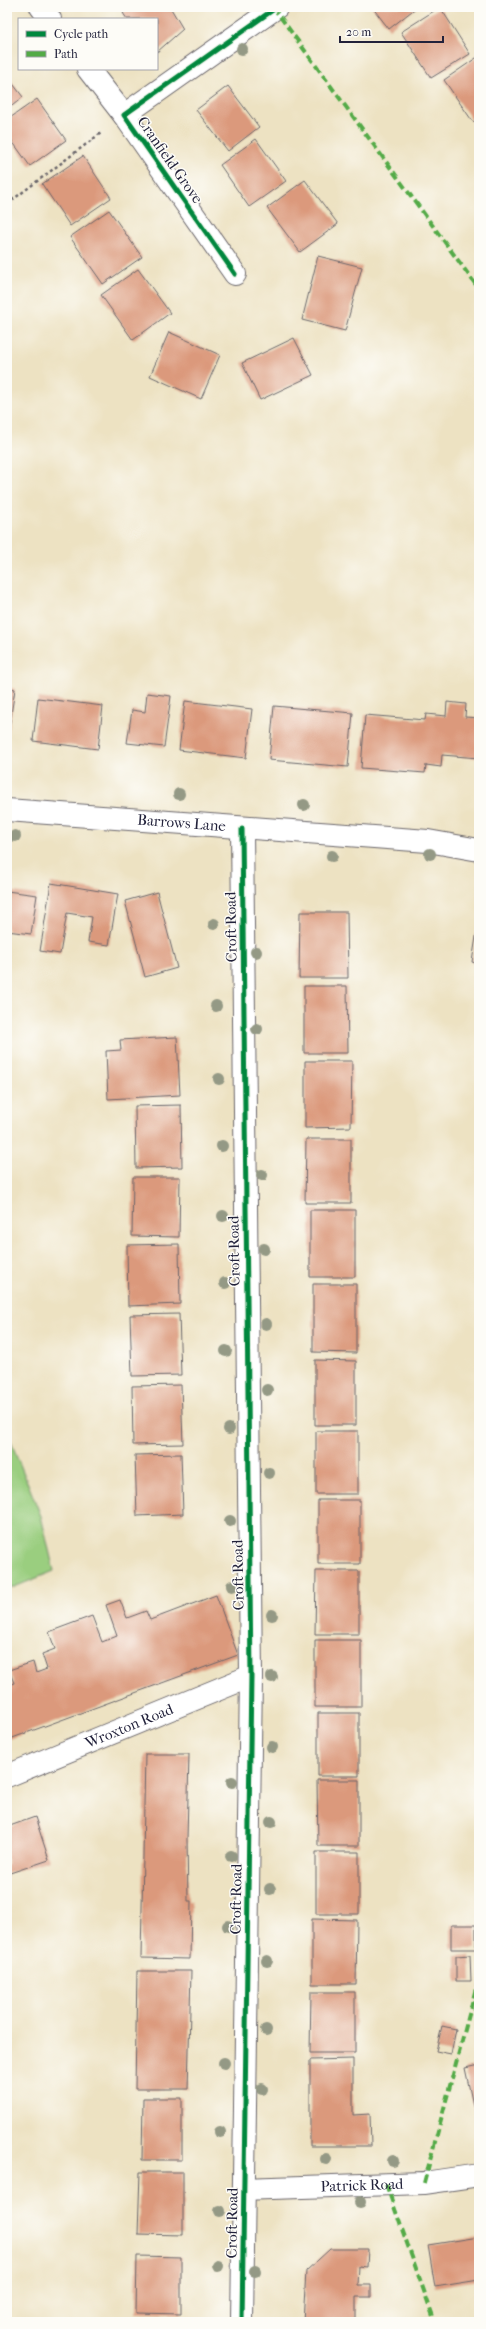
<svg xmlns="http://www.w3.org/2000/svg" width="486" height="2329" viewBox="0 0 486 2329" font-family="'IM FELL French Canon',serif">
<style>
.green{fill:#9ace7f;stroke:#5e785d}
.building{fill:#db997c}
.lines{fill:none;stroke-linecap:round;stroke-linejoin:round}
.minor-casing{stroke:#69656a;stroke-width:24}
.tertiary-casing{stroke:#69656a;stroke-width:24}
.path{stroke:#69656a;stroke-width:2.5;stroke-dasharray:3 3;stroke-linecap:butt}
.minor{stroke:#fff;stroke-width:22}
.tertiary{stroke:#fff;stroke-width:22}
.quiet{stroke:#53aa46;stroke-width:4;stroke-dasharray:8 4;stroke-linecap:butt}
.cycleway-casing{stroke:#fdfcf7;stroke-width:8}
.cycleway{stroke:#00873e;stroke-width:5}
.tree{fill:#949985}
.labels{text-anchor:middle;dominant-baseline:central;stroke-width:3;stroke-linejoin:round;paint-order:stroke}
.street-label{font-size:15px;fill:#22223b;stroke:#fdfcf7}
</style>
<rect width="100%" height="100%" fill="#fdfcf7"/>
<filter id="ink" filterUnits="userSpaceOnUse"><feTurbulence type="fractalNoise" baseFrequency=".025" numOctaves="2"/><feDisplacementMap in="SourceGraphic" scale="8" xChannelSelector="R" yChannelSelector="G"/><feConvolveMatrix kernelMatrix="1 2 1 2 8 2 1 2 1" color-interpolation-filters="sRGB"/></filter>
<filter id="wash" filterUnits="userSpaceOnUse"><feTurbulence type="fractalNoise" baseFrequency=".012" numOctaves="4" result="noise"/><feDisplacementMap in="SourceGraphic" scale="16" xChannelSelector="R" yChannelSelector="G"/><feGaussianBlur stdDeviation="0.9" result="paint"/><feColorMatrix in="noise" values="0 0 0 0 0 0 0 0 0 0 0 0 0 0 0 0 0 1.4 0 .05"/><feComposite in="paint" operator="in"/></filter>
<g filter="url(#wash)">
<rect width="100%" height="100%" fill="#ede2c2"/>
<path class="green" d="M7,1432L41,1516L54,1571L7,1590Z"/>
<g id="blocks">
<path class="building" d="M132,7H170L183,29L157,52V19H127L123,13Z
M372,7H417L389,29Z
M440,7L470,54L431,78L401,32Z
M479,56V118L473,122L444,80Z
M7,76L23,97L7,110Z
M228,86L259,127L228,151L196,110Z
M37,99L66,140L30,166L7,134V120Z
M256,139L286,181L249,207L220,165Z
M83,156L111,198L70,226L42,184Z
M305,180L338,224L300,252L267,208Z
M109,210L142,257L103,284L70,237Z
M318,256L362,267L345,331L302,320Z
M138,269L170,313L133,340L101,295Z
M169,332L220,355L201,399L150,376Z
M294,338L313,375L260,400L242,363Z
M7,687L15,689L8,735H7Z
M147,693L171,696L164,747L127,743L132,710L145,712Z
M38,698L103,706L98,749L33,741Z
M185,701L252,709L246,758L179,750Z
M447,702L466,704L465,717L479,718V758L442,755L441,767L426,765L425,773L361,768L365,715L425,720L426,714L446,716Z
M274,706L353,713L348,767L269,760Z
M51,883L118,894L109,945L88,942L92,917L67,913L60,954L40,951Z
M7,891L37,895L31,934L7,931Z
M157,892L177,968L145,977L125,901Z
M300,912H347L348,978H299Z
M478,924H479V964L472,962Z
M304,986H347L348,1053H304Z
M177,1037L180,1095L108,1099L106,1051L121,1050L120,1040Z
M305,1061H352L351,1127L305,1128Z
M181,1105L182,1167L136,1168L135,1106Z
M306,1139H351V1203H305Z
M133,1177H180L179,1237L132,1236Z
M310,1210H355V1277H310Z
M179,1244L180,1304L128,1306L127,1245Z
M313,1284H356V1353L313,1352Z
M179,1314L181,1375L132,1376L130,1315Z
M315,1360L356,1361V1425H315Z
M181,1385L183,1444L133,1445L132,1386Z
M316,1431H358V1494H316Z
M181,1454L183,1514L137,1516L135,1455Z
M318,1500H360V1564H318Z
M316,1571H359V1634H315Z
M216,1595L238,1655L7,1740V1686L14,1683L9,1670L33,1662L36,1673L47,1669L42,1654L55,1649L49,1632L92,1616L102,1642L117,1636L106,1605L120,1600L127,1618L146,1611L150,1620Z
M315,1640H361V1707H315Z
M318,1713H359V1776H318Z
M145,1754H189L187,1839L188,1901H191L190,1959L141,1958Z
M317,1780H359V1846H318Z
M35,1817L49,1860L7,1874V1827Z
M316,1852H359V1914H316Z
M312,1919L357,1920L356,1984H312Z
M451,1925H476V1949H451Z
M470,1955L471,1981H456V1956Z
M137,1971H191L188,2089H135Z
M311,1992H355V2053H310Z
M442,2026L456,2029L451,2054L436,2051Z
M353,2059V2115L370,2114L371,2146H310V2060Z
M479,2065V2109L474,2110L465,2068Z
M143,2098H182V2160H142Z
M140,2172H183V2235L138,2234Z
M479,2237V2280L435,2287L428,2245Z
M330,2249H368L367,2267L359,2266L358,2285H371V2297H356V2321L303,2322L306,2271Z
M137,2256L181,2257V2314L136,2313Z"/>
</g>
</g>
<g filter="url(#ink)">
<use href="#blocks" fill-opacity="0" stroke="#69656a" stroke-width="1"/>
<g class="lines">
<defs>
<g id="minor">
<path d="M41,7L50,19"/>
<path d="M88,69L124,115"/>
<path d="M235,274L124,115L277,7"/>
<path d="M242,829L251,1676L242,2322"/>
<path id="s1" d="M7,1776L251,1676"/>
<path id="s2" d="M245,2189L424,2183L479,2175"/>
</g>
<g id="tertiary">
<path id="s3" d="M7,810L428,841L479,850"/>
</g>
</defs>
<use href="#minor" class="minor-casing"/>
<use href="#tertiary" class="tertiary-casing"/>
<path class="path" d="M7,204L101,133"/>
<use href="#minor" class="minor"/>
<use href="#tertiary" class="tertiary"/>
<path class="quiet" d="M273,7L479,289
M424,2183L479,1977
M386,2184L435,2322"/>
<defs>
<path id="cycleway" d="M235,274L124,115L277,7
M242,829L251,1676L242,2322"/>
</defs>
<use href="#cycleway" class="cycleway-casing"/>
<use href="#cycleway" class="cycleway"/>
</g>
<g class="tree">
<circle cx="242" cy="49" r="6"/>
<circle cx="179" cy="794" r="6"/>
<circle cx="304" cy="805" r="6"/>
<circle cx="15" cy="836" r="6"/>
<circle cx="430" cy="854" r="6"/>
<circle cx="332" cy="856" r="6"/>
<circle cx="214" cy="924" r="6"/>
<circle cx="256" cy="952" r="6"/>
<circle cx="216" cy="1006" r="6"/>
<circle cx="257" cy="1029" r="6"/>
<circle cx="219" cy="1079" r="6"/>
<circle cx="222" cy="1146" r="6"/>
<circle cx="262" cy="1175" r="6"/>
<circle cx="223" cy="1216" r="6"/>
<circle cx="264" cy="1249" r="6"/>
<circle cx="225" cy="1283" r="6"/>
<circle cx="266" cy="1324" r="6"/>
<circle cx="226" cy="1351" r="6"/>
<circle cx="267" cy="1390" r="6"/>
<circle cx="229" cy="1429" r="6"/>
<circle cx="269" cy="1473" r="6"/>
<circle cx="230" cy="1521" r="6"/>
<circle cx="232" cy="1586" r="6"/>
<circle cx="272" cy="1615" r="6"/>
<circle cx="272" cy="1677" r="6"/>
<circle cx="272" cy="1747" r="6"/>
<circle cx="232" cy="1782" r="6"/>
<circle cx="271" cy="1822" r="6"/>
<circle cx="231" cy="1856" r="6"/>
<circle cx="270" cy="1889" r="6"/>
<circle cx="228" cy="1926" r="6"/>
<circle cx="267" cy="1961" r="6"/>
<circle cx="266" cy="2030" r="6"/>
<circle cx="224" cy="2063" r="6"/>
<circle cx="262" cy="2089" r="6"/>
<circle cx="220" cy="2132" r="6"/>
<circle cx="326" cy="2159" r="6"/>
<circle cx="393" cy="2161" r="6"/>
<circle cx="360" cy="2202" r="6"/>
<circle cx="220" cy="2211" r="6"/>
<circle cx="218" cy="2266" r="6"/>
<circle cx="255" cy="2271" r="6"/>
</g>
</g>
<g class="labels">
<g class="street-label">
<text transform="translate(170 160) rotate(55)">Cranfield Grove</text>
<text stroke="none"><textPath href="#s3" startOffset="175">Barrows Lane</textPath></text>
<text transform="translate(231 927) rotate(-91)">Croft Road</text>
<text transform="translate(234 1251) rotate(-91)">Croft Road</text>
<text transform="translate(238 1575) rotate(-91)">Croft Road</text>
<text stroke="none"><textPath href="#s1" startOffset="132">Wroxton Road</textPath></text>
<text transform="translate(236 1899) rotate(-89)">Croft Road</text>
<text stroke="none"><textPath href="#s2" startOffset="117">Patrick Road</textPath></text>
<text transform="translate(232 2223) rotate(-89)">Croft Road</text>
</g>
</g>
<rect width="486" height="2329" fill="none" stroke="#fdfcf7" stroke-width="24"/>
<rect x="18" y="18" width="140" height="52" fill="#fdfcf7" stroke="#a5a5ac"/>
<rect x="26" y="31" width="20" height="6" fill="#00873e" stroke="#a5a5ac"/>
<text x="54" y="38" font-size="12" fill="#22223b">Cycle path</text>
<rect x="26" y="51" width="20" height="6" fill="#53aa46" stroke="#a5a5ac"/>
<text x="54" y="58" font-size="12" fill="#22223b">Path</text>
<path d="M340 36v6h103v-6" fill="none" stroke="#22223b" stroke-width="2"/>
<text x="346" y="36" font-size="12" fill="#22223b" stroke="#fdfcf7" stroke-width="3" paint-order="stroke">20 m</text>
</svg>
